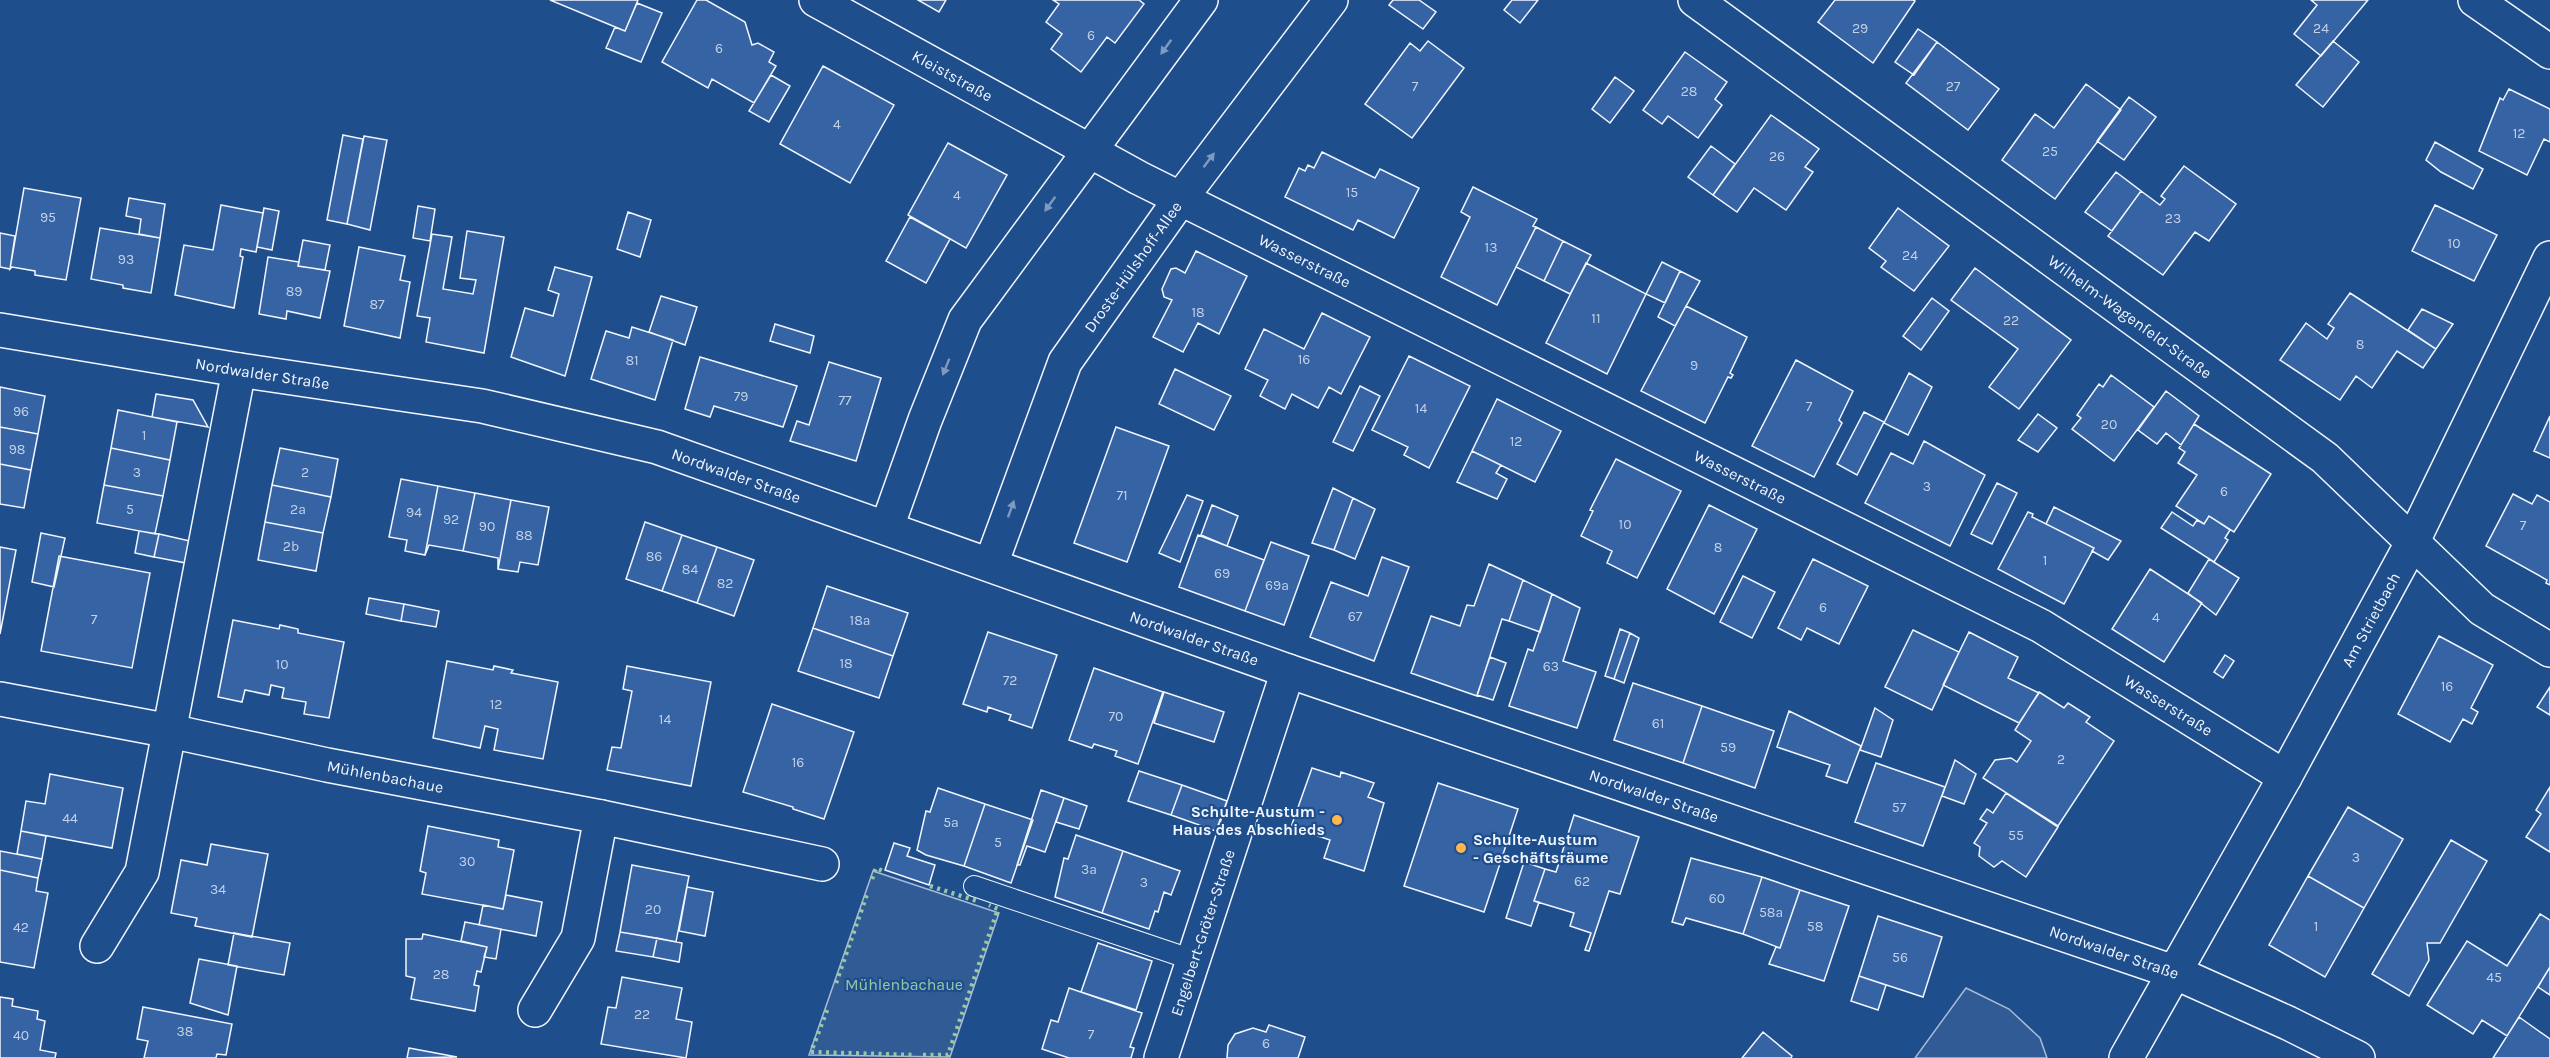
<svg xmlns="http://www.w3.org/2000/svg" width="2550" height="1058" viewBox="0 0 2550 1058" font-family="Karla,sans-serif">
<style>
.built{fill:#305b95;stroke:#a8bbd7;stroke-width:1.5}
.building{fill:#3563a3;stroke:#f2f6ff;stroke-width:1.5}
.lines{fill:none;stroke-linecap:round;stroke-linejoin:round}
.service-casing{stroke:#f2f6ff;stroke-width:22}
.minor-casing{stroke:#f2f6ff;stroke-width:36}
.tertiary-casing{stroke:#f2f6ff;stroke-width:36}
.secondary-casing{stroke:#f2f6ff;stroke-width:36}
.service{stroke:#1f4e8c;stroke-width:20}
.minor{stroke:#1f4e8c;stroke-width:33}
.tertiary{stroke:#1f4e8c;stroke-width:33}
.secondary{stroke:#1f4e8c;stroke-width:33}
.hedge{stroke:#97c8a6;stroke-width:4.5;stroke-dasharray:3 4.5;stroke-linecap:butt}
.oneway{fill:#7e9ac0}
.poi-dot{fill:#ffb74d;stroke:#1f4e8c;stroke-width:2}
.labels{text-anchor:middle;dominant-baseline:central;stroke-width:4.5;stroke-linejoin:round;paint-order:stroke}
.number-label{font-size:14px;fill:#c3d1e8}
.street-label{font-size:16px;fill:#f2f6ff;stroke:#1f4e8c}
.poi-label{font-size:16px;font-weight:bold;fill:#f2f6ff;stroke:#1f4e8c;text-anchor:end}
.park-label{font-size:16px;fill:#97c8a6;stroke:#1f4e8c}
</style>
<rect width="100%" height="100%" fill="#1f4e8c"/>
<path class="built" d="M873,871L999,913L950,1057L809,1055Z
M1966,988L2009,1009L2040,1038L2047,1058H1915Z"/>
<path class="building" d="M550,0H638L625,31Z
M697,0H706L745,22L752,45L758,43L774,52L769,62L776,66L754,103L712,79L708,88L662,62Z
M918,0H946L939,12Z
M1053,0H1139L1144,4L1115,43L1107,37L1081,72L1051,49L1062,34L1046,22L1059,4Z
M1393,0H1419L1436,12L1423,29L1389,5Z
M1512,0H1538L1520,23L1504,10Z
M1835,0H1913L1915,1L1873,63L1818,22Z
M2311,0H2368L2321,56L2294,34L2317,5Z
M637,3L662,13L641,62L606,48L615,27L625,31Z
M1918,29L1937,42L1914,75L1895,62Z
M1428,41L1464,68L1412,138L1365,104L1410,43L1420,51Z
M2333,41L2359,62L2323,107L2296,85Z
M1937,42L1999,89L1968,130L1906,83Z
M1685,52L1727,82L1715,99L1722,105L1698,138L1668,116L1662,124L1643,110Z
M823,66L894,105L850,183L780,144Z
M771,75L790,86L769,122L749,111Z
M1615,77L1634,91L1610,123L1592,109Z
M2086,84L2121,110L2055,199L2002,160L2035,114L2054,128Z
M2509,89L2550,109V142L2544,139L2527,175L2479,151L2500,98L2503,100Z
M2129,97L2156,117L2124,160L2097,141Z
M1771,115L1819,149L1805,167L1813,172L1786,210L1754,188L1737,212L1713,195Z
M343,135L363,139L347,224L327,220Z
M364,136L387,140L370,230L347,224Z
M2435,142L2483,169L2473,189L2441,172L2426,160Z
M948,143L1007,175L966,248L908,215Z
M1711,146L1735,164L1713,195L1688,177Z
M1322,152L1375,178L1380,169L1419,188L1394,238L1358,220L1353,230L1285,197L1299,168L1305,171L1308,165L1314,168Z
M2184,166L2236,204L2209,241L2195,232L2163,275L2108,236L2141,191L2160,205L2165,199L2161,196Z
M2116,172L2141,191L2112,231L2085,212Z
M1473,187L1537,219L1533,226L1536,227L1497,305L1441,277L1470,217L1461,212Z
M24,188L81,198L66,280L35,275V271L12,267L10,269Z
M129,198L165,204L160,238L139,234L141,219L126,216Z
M221,205L263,213L256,252L241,249L240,256L243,257L234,308L175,295L184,245L213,250Z
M2435,205L2497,235L2474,281L2412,251Z
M418,206L435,209L430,241L413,238Z
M264,208L279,211L272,250L257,247Z
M1898,208L1949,246L1914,291L1881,267L1886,261L1869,248Z
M628,212L651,220L640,257L617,249Z
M910,217L950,239L926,283L886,261Z
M1536,227L1563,241L1544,281L1516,267Z
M100,228L160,238L151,293L123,288V285L91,279Z
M467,231L504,237L484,353L426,342L430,318L417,316L432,234L452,237L443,289L473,294L476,280L460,278Z
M0,233L15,236L10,269L0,267Z
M303,240L330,245L325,270L298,266Z
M1563,241L1591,255L1570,294L1544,281Z
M359,247L405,256L400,280L410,282L400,338L344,326Z
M1196,251L1247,276L1219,334L1198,323L1183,352L1153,337L1172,300L1164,297L1162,289L1171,269L1176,268L1185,273Z
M268,257L299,262L298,266L330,271L320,318L287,311L286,319L259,314Z
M1662,262L1680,271L1665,303L1646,294Z
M1586,263L1646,294L1607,374L1546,343Z
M555,267L592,277L565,376L511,357L525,308L553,316L559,294L548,290Z
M1975,268L2071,340L2019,409L1989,387L2018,349L1951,300Z
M1680,271L1700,281L1675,326L1658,317Z
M2350,293L2436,349L2423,368L2397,351L2372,388L2356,376L2340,400L2280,360L2306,323L2327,339L2334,328L2328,324Z
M661,296L697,307L685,345L649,332Z
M1932,298L1949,311L1921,350L1903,336Z
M1686,306L1747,337L1730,373L1733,375L1731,378L1728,377L1705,423L1641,391Z
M2422,309L2453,324L2436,349L2408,330Z
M1322,313L1370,337L1341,394L1329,387L1318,408L1292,394L1285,409L1260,396L1268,380L1245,369L1264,329L1304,349Z
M775,324L814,336L810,353L770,341Z
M632,327L673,340L655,400L591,379L606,331L629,338Z
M1409,356L1470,386L1429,468L1404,455L1408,447L1372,430Z
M700,357L797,386L783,427L714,406L710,417L685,409Z
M1796,360L1853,391L1839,420L1842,423L1814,477L1752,446Z
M829,362L881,378L856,461L790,441L797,421L809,425Z
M1175,369L1231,396L1214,430L1159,404Z
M1909,373L1932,387L1908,435L1884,423Z
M2111,375L2154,407L2114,461L2072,429L2081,418L2077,415L2099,384L2103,387Z
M1360,386L1380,396L1353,451L1333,442Z
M0,387L45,396L38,434L0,427Z
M2166,391L2199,416L2181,445L2166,433L2157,444L2138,430Z
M156,394L193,400L208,427L152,417Z
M1497,399L1561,431L1535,482L1472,451Z
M118,410L177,422L170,460L111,448Z
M1864,412L1884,422L1857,475L1837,464Z
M2038,414L2057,428L2038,452L2018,440Z
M2550,416V458L2534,451Z
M2194,424L2271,474L2234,532L2209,516L2204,524L2176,506L2197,475L2178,463L2185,452L2179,448Z
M0,427L38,434L31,470L0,464Z
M1116,427L1169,446L1127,562L1074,543Z
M1924,441L1985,475L1950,546L1865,503L1891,453L1913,464Z
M111,448L170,460L163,496L104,485Z
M280,448L338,459L331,497L272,485Z
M1472,451L1501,465L1496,473L1507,479L1497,499L1457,482Z
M1616,459L1681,491L1637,578L1607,563L1612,551L1581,536L1593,511L1590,510Z
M0,464L31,470L24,508L0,504Z
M401,479L438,486L425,555L405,551L407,540L389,537Z
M1997,483L2017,493L1992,544L1971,534Z
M104,485L163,496L155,534L97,523Z
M272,485L331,497L323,533L265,522Z
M438,486L475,493L463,551L429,545L425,555Z
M1333,488L1353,498L1334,550L1312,543Z
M475,493L511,500L498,569V558L463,551Z
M2513,494L2532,504L2537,495L2550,502V585L2546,583L2547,580L2486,546Z
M1187,495L1203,501L1180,562L1159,553Z
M1353,498L1375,509L1355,559L1334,550Z
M511,500L549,507L538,565L520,562L518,572L498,569Z
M1212,505L1238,516L1227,546L1201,535Z
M1709,505L1757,529L1714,614L1667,589Z
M2054,507L2121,541L2108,560L2092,551L2094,548L2046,524Z
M2028,512L2033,514L2032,517L2094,548L2064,604L1998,569Z
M2172,512L2193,526L2197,520L2204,524L2209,516L2230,530L2225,538L2228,540L2214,562L2161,528Z
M265,522L323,533L316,571L258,560Z
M645,522L682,535L662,591L626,579Z
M139,531L159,534L154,557L135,553Z
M41,533L65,538L54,587L32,582Z
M159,534L190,541L186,563L154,557Z
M682,535L717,547L697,603L662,591Z
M1198,535L1264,560L1245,611L1179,587Z
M1271,542L1309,556L1284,625L1245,611Z
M0,547L16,550L0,634Z
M717,547L754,560L734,616L697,603Z
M59,556L150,573L132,668L41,651Z
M1382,557L1409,567L1374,661L1310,637L1331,582L1368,596Z
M1813,559L1868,586L1839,644L1807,628L1801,640L1778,628Z
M2209,559L2239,578L2216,615L2188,593Z
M1489,564L1523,580L1509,621L1502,619L1477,696L1411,673L1431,616L1460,626L1467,605L1474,606Z
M2150,569L2202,603L2164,662L2112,629Z
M1743,576L1775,592L1752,638L1720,622Z
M1523,580L1552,594L1540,632L1509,621Z
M827,586L908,613L893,656L813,628Z
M1552,594L1580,608L1563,661L1596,672L1577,728L1509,706L1528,649L1533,651Z
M369,598L404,604L401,621L366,614Z
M404,604L439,611L436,627L401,621Z
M233,620L279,629L280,625L298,629V633L344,642L329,718L304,714L306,702L282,698L284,688L271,685L269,695L245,690L242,702L218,697Z
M813,628L893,656L879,698L798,671Z
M1620,629L1630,633L1614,679L1605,676Z
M1913,630L1959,652L1932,710L1885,687Z
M988,632L1057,655L1032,728L1009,720L1011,715L988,707L987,712L963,704Z
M1969,632L2018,657L2008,678L2039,693L2019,723L1943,685Z
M1630,633L1639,638L1624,683L1614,679Z
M2439,636L2493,665L2471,708L2478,712L2472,724L2463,719L2450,742L2398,714Z
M2225,655L2234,661L2223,678L2214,672Z
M1490,657L1506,663L1493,700L1477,695Z
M447,661L493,670L494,666L513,670L511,673L558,682L543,759L494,750L498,729L485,726L480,748L433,738Z
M627,666L711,682L691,786L607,770L612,747L621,748L632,691L623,689Z
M1094,668L1163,692L1138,764L1115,756L1117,751L1094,744L1092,748L1069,740Z
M1633,683L1702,706L1683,763L1614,740Z
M2550,687V715L2537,707Z
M1164,692L1224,712L1214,742L1154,723Z
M2039,692L2064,708L2068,703L2090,717L2086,722L2114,741L2058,826L1983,778L1995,760L2011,758L2017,762L2031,741L2015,730Z
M772,704L854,732L824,819L793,809V807L743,792Z
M1702,706L1774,731L1755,788L1683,763Z
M1875,708L1893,720L1881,757L1860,750Z
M1789,711L1861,746L1847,783L1826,776L1830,765L1777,747Z
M1955,760L1976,774L1964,804L1942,796Z
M1876,763L1945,787L1923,846L1855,822Z
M1312,768L1340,777L1341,772L1374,783L1368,797L1384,803L1364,871L1324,858L1330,840L1291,827Z
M1139,771L1182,785L1171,815L1128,801Z
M50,774L123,788L112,848L21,831L26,801L45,804Z
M1438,783L1518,809L1484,912L1404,886Z
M1182,785L1227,801L1216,831L1171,815Z
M2550,787V852L2526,837L2541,814L2536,810Z
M938,788L985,804L964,866L926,855L917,850L926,811L930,812Z
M1041,790L1064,798L1045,852L1027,846L1020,865H1017Z
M2006,793L2058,827L2026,877L2002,861L1994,867L1979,856L1980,847L1974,843L1987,823L1980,819L1987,809L1993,813Z
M1064,798L1087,806L1079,829L1056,822Z
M985,804L1033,820L1011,883L964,866Z
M2348,807L2403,839L2364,908L2308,876Z
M1574,815L1639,837L1620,894L1609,891L1589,951L1585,950L1591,933L1570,926L1574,913L1534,901L1545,869L1556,872Z
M428,826L499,840L498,847L514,850L503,909L422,894L426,873L420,871Z
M21,831L46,836L42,859L17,854Z
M1076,835L1123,851L1102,913L1055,897L1064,858L1068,859Z
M2451,840L2487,861L2440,943H2427L2429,960L2409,996L2372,974Z
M894,843L910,848L907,856L935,865L929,885L885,870Z
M211,844L268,854L252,937L195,926L197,918L171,913L181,860L207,865Z
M0,851L42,859L38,878L0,870Z
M1123,851L1180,871L1171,895L1164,892L1158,912L1155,911L1149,929L1102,913Z
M1691,858L1762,877L1743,934L1686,918L1683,925L1672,922Z
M1524,862L1545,869L1534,901L1539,902L1531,926L1506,918Z
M632,865L689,876L676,942L620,932Z
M0,870L38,878L36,891L48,893L34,968L0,962Z
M2308,876L2364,908L2325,977L2269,945Z
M1762,877L1800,890L1780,948L1743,934Z
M687,887L713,892L705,936L679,931Z
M1800,890L1849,906L1824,981L1769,964L1776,947L1780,948Z
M506,895L542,902L536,936L479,925L483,905L503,909Z
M2540,914L2550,920V967L2507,1036L2482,1020L2473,1034L2427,1005L2467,941L2507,966Z
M1878,916L1942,937L1923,997L1859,976Z
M465,922L501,929L496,959L484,957L487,947L461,941Z
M620,932L657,938L653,957L616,951Z
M234,933L290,943L284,975L228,965Z
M423,934L487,947L481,972L477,971L474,985L479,986L475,1011L411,999L415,978L406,976V939H422Z
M657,938L682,943L679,962L653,957Z
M1098,943L1152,961L1136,1010L1081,992Z
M199,959L237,966L228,1015L190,1003Z
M2550,967V995L2538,987Z
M1859,976L1886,985L1878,1010L1851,1001Z
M622,977L682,988L676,1019L692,1022L686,1058L601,1044L608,1007L616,1008Z
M1069,988L1142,1013L1130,1047L1134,1048L1131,1058H1069L1042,1049L1051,1020L1058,1022Z
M0,997L13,999L12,1006L38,1011L37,1019L45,1021L40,1050L56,1053L55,1058H0Z
M143,1007L232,1024L226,1055L217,1054L216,1058H144L148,1041L137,1039Z
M2519,1017L2550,1039V1058H2493Z
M1269,1025L1305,1037L1298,1058H1227L1228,1045L1235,1034L1253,1028L1266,1032Z
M1763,1032L1792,1056L1791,1058H1742Z
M409,1048L457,1057L407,1058Z"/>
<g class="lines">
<defs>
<path id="service" d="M974,886L1193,960"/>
<g id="minor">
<path id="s1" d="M816,0L1139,178L2041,626L2285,777"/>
<path id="s2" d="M1695,0L2325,458L2482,609L2550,650"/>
<path d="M2475,0L2550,52"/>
<path d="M887,527L925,420L965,320L1201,0"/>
<path id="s3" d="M991,564L1065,362L1181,198L1331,0"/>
<path id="s4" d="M0,699L170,731L327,765L601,817L822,864"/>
<path d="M97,946L142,872L239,370"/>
<path d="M535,1010L578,938L601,817"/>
<path id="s5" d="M1161,1058L1288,671"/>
</g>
<g id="tertiary">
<path id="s6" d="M2126,1058L2285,777L2413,541L2550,258"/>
</g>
<g id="secondary">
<path id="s7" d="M0,330L239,370L482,406L657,447L1288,671L2174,972L2288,1023L2358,1058"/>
</g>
</defs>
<use href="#service" class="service-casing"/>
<use href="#minor" class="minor-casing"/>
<use href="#tertiary" class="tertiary-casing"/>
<use href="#secondary" class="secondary-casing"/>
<use href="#service" class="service"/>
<use href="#minor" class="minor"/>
<use href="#tertiary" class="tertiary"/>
<use href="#secondary" class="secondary"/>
<path class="hedge" d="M872,879L876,868L885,872
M930,886L977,901
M836,983L867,894
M827,1010L811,1052L913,1055
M923,1055H948L998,909L989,905"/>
</g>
<defs><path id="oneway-solid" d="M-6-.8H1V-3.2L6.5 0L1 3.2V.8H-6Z" transform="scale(1.5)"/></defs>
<g class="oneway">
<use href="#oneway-solid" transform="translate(1166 47) rotate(126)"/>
<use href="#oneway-solid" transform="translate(1209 160) rotate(-53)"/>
<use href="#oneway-solid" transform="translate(1050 204) rotate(126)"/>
<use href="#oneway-solid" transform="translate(946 367) rotate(112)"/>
<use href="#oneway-solid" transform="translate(1011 509) rotate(-70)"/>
</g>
<g class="poi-dot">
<circle cx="1337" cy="820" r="6"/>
<circle cx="1461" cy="848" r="6"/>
</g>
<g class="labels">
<g class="number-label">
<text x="1860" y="28">29</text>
<text x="2321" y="28">24</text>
<text x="1091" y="35">6</text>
<text x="719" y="48">6</text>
<text x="1415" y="86">7</text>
<text x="1953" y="86">27</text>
<text x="1689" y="91">28</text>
<text x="837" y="124">4</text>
<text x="2519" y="133">12</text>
<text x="2050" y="151">25</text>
<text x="1777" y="156">26</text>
<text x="1352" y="192">15</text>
<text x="957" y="195">4</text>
<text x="48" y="217">95</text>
<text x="2173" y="218">23</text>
<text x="2454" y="243">10</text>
<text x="1491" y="247">13</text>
<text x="1910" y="255">24</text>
<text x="126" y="259">93</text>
<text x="294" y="291">89</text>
<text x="377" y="304">87</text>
<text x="1198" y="312">18</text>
<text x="1596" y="318">11</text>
<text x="2011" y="320">22</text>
<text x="2360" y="344">8</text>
<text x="1304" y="359">16</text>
<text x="632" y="360">81</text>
<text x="1694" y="365">9</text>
<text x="741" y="396">79</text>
<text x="845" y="400">77</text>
<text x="1809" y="406">7</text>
<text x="1421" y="408">14</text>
<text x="21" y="411">96</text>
<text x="2109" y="424">20</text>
<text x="144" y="435">1</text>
<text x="1516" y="441">12</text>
<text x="17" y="449">98</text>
<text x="137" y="472">3</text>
<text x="305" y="472">2</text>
<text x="1927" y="486">3</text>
<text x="2224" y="491">6</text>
<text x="1122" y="495">71</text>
<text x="130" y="509">5</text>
<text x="298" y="509">2a</text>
<text x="414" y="512">94</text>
<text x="451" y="519">92</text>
<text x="1625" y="524">10</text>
<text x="2523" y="525">7</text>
<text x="487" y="526">90</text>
<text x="524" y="535">88</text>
<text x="291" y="546">2b</text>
<text x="1718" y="547">8</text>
<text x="654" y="556">86</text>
<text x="2045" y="560">1</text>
<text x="690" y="569">84</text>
<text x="1222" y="573">69</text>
<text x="725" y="583">82</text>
<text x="1277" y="585">69a</text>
<text x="1823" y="607">6</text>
<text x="1355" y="616">67</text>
<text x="2156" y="617">4</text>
<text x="94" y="619">7</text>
<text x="860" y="620">18a</text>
<text x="846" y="663">18</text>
<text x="282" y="664">10</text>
<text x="1551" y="666">63</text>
<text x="1010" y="680">72</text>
<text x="2447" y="686">16</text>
<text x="496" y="704">12</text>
<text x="1116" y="716">70</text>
<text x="665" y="719">14</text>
<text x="1658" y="723">61</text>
<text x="1728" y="747">59</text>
<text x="2061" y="759">2</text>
<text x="798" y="762">16</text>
<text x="1899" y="807">57</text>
<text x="70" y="818">44</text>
<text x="951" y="822">5a</text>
<text x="2016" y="835">55</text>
<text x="998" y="842">5</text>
<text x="2356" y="857">3</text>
<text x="467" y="861">30</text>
<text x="1089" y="869">3a</text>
<text x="1582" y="881">62</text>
<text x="1144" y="882">3</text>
<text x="218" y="889">34</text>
<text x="1717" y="898">60</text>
<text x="653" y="909">20</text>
<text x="1771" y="912">58a</text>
<text x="1815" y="926">58</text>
<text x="2316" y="926">1</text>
<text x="21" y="927">42</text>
<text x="1900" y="957">56</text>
<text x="441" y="974">28</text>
<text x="2494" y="977">45</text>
<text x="642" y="1014">22</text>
<text x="185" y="1031">38</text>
<text x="1091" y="1034">7</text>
<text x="21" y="1035">40</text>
<text x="1266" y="1043">6</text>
</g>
<g class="street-label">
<text stroke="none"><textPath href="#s1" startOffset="156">Kleiststraße</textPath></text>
<text stroke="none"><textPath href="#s1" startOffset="554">Wasserstraße</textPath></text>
<text stroke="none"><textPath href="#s3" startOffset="332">Droste-Hülshoff-Allee</textPath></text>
<text stroke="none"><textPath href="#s2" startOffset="538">Wilhelm-Wagenfeld-Straße</textPath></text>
<text stroke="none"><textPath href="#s7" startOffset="266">Nordwalder Straße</textPath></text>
<text stroke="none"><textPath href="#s7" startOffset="752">Nordwalder Straße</textPath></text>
<text stroke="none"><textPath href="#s1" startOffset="1040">Wasserstraße</textPath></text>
<text stroke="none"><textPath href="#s6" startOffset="502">Am Strietbach</textPath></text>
<text stroke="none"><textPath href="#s7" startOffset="1238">Nordwalder Straße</textPath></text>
<text stroke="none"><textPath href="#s1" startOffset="1526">Wasserstraße</textPath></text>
<text stroke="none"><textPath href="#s4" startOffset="393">Mühlenbachaue</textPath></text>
<text stroke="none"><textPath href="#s7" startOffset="1724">Nordwalder Straße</textPath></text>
<text stroke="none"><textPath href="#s5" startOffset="132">Engelbert-Gröter-Straße</textPath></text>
<text stroke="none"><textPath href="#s7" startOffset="2210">Nordwalder Straße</textPath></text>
</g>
<g class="poi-label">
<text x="1325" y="811">Schulte-Austum -<tspan x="1325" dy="18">Haus des Abschieds</tspan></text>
<text x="1473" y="839" text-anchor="start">Schulte-Austum<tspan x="1473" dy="18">- Geschäftsräume</tspan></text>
</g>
<g class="park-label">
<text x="904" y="984">Mühlenbachaue</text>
</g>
</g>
</svg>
